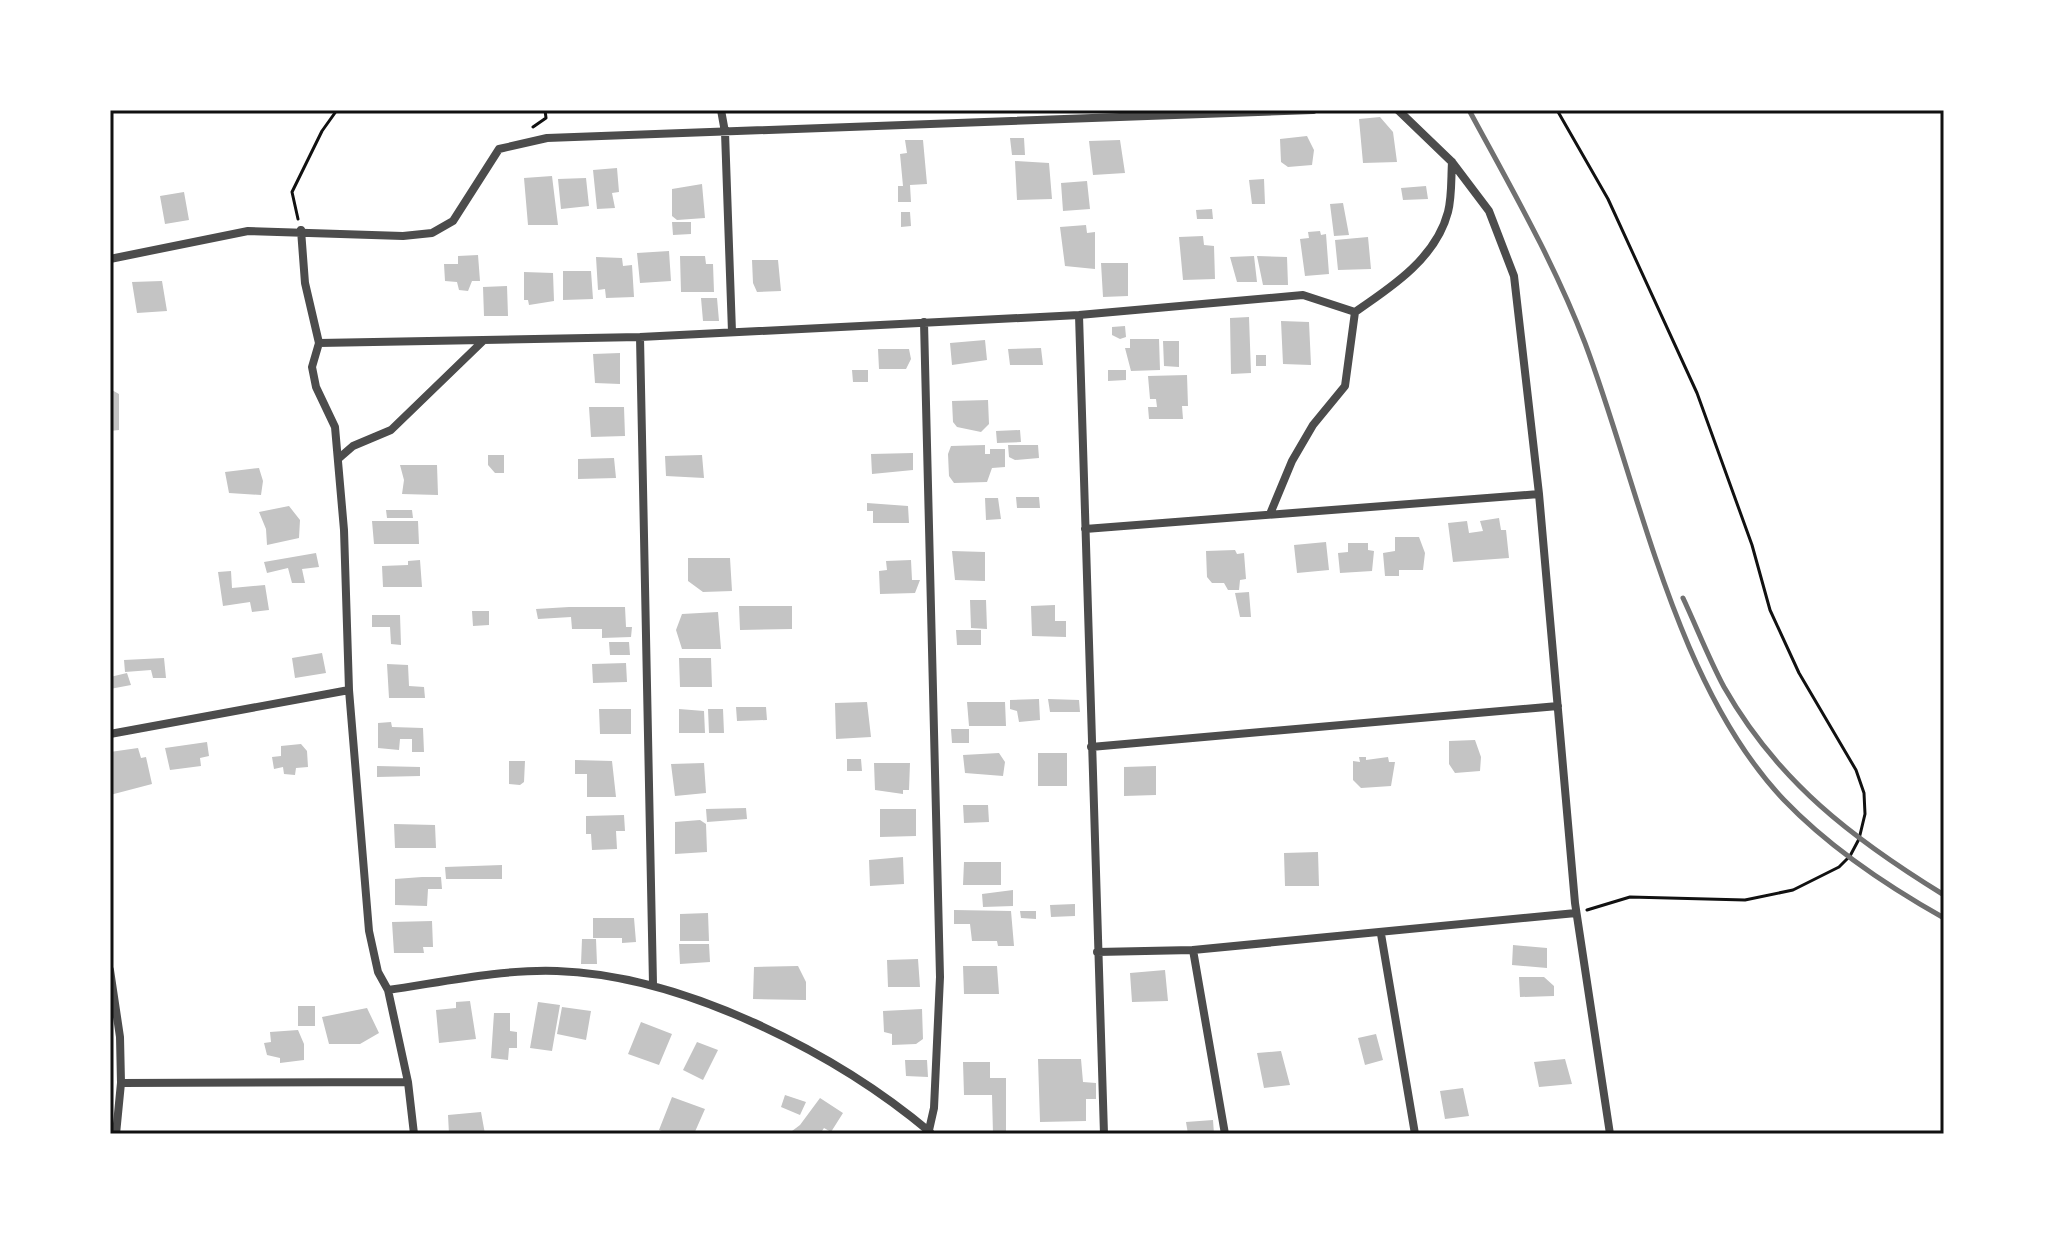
<svg xmlns="http://www.w3.org/2000/svg" width="2054" height="1244" viewBox="0 0 2054 1244" font-family="'DejaVu Sans',sans-serif">
<style>
.building{fill:#c4c4c4}
.lines{fill:none;stroke-linecap:round;stroke-linejoin:round}
.path{stroke:#111;stroke-width:3}
.minor{stroke:#4c4c4c;stroke-width:8}
.rail{stroke:#707070;stroke-width:5}
.neatline{fill:none;stroke:#111;stroke-width:3}
</style>
<rect width="100%" height="100%" fill="#fff"/>
<path class="building" d="M1380,117L1393,132L1397,162L1363,163L1359,119Z
M1307,136L1314,150L1312,165L1288,167L1281,162L1280,139Z
M1010,138H1024L1025,155H1012Z
M905,140H923L927,184L910,185L911,202H898V186H903L900,154L907,153Z
M1120,140L1125,173L1093,175L1089,141Z
M1015,161L1049,163L1052,199L1017,200Z
M617,168L619,192L612,193L615,208L597,209L593,170Z
M552,176L558,225H528L524,178Z
M586,178L589,206L561,209L558,179Z
M1264,179L1265,204H1252L1249,180Z
M1087,181L1090,209L1063,211L1061,183Z
M702,184L705,218L677,220L672,216V189Z
M1426,186L1428,199L1403,200L1401,188Z
M184,192L189,220L165,224L160,196Z
M1343,203L1349,235L1334,236L1330,204Z
M1212,209L1213,219H1197L1196,210Z
M901,212H910L911,226L901,227Z
M672,222H691V234L673,235Z
M1086,225L1087,233L1095,232V269L1065,266L1060,227Z
M1320,231L1321,235L1326,234L1329,274L1305,276L1300,239L1309,238L1308,232Z
M1203,236L1204,245L1214,246L1215,279L1183,280L1179,237Z
M1368,237L1371,269L1338,270L1335,240Z
M669,251L671,281L640,283L637,253Z
M478,255L480,281H472L468,291L459,290L457,282L445,281L444,264H458V256Z
M680,256H705L706,264H713L714,292H681Z
M1254,256L1257,282H1237L1230,257Z
M1257,256L1287,257L1288,285H1263Z
M596,257L622,258L623,266L632,265L634,297L606,298L605,289L598,290Z
M752,260H778L781,291L757,292L753,283Z
M1101,263H1128V296L1103,297Z
M563,271H591L593,299L563,300Z
M524,272L553,273L554,301L529,305L528,300H524Z
M162,281L167,311L137,313L132,282Z
M507,286L508,316H484L483,287Z
M701,298H717L719,321H703Z
M1249,317L1251,373L1231,374L1230,318Z
M1281,321L1309,322L1311,365L1283,364Z
M1125,326L1126,337L1120,339L1112,335V327Z
M1130,339H1159L1160,370L1131,371L1125,348H1130Z
M985,340L987,360L952,365L950,343Z
M1163,341H1179V367L1164,366Z
M1041,348L1043,365H1010L1008,349Z
M878,349H909L911,359L906,369H879Z
M620,353V384L595,383L593,354Z
M1256,355H1266V366H1256Z
M852,370H868V382H853Z
M1108,370H1126V380L1108,381Z
M1187,375L1188,406H1182L1183,419H1149L1148,407H1157L1156,399H1150L1148,376Z
M110,389L119,394V430L110,431Z
M988,400L989,424L981,432L957,427L953,422L952,401Z
M589,407H624L625,436L591,437Z
M1020,430L1021,442L997,443L996,431Z
M985,445V454H990V449H1005V467L992,468L987,482L954,483L949,476L948,454L951,446Z
M1008,445H1038L1039,458L1015,460L1009,457Z
M913,453V470L872,474L871,454Z
M488,455H504V473H495L488,465Z
M702,455L704,478L666,476L665,456Z
M614,458L616,478L578,479V459Z
M400,465H437L438,495L402,494L404,480Z
M259,468L263,481L261,495L229,493L225,472Z
M1016,497H1039L1040,508H1017Z
M985,498H998L1001,519L986,520Z
M867,503L908,506L909,523H873V511H867Z
M289,506L300,520L299,538L267,545L266,529L259,512Z
M386,510H412L413,518H387Z
M1499,518L1501,530H1506L1509,558L1453,562L1448,523L1467,521L1469,533L1483,531L1480,521Z
M372,521H418L419,544H374Z
M1395,537H1419L1425,553L1423,570H1399V576H1385L1383,553L1395,551Z
M1326,542L1329,570L1297,573L1294,545Z
M1348,543H1368V550L1374,551L1372,571L1340,573L1338,553L1348,552Z
M1235,550L1237,554L1244,553L1246,579L1240,580L1239,590H1228L1224,583H1212L1207,577L1206,551Z
M952,551L985,552V581L955,580Z
M316,553L319,567L302,569L305,583H292L288,568L267,573L264,562Z
M688,558H730L732,591L703,592L688,581Z
M420,560L422,587H383L382,566L408,565V561Z
M911,560L912,580H920L915,593L880,594L879,571L887,570L886,561Z
M231,571L232,588L265,585L269,610L252,612L250,602L223,606L218,572Z
M1249,592L1251,617H1240L1235,593Z
M970,600H986L987,629L971,628Z
M1055,605V621H1066V637L1032,636L1031,606Z
M739,606H792V629L740,630Z
M569,607H625L626,627H632L631,637L602,638V629H572L571,617L538,619L536,609Z
M472,611H489V625L473,626Z
M718,612L721,649H682L676,630L682,614Z
M372,615H400L401,645L391,644L390,627H372Z
M956,630H981V645H957Z
M609,642H629L630,655H610Z
M322,653L326,673L295,678L292,658Z
M164,658L166,678H153L151,670L125,672L124,660Z
M679,658H711L712,687H680Z
M626,663L627,682L593,683L592,664Z
M387,664L408,665L409,686L424,687L425,698H389Z
M127,673L131,685L110,689V677Z
M1039,699L1040,720L1019,722L1017,711L1010,709V700Z
M1048,699L1079,700L1080,712H1050Z
M867,702L871,737L836,739L835,703Z
M967,702H1005L1006,726H969Z
M736,707H766L767,720L737,721Z
M599,709H631V734H600Z
M679,709L704,711L705,733H679Z
M708,709H723L724,733H709Z
M391,722L392,727L423,728L424,752H412V739H400L399,750L378,748V723Z
M951,729H969V743H952Z
M1475,740L1481,757L1480,771L1455,773L1449,764V741Z
M207,742L209,756L200,758L201,766L170,770L165,748Z
M301,744L307,751L308,767L296,768L295,775L284,774L283,767L274,769L272,757L281,756V746Z
M138,748L141,758L146,757L152,784L110,795V752Z
M999,753L1005,762L1003,776L965,773L963,755Z
M1038,753H1067V786H1038Z
M1359,757H1366V760L1388,757L1389,762H1395L1391,786L1361,788L1353,780V761L1360,762Z
M847,759H861L862,771H847Z
M575,760L612,761L616,797H587V774H575Z
M509,761H525L524,782L520,785L509,784Z
M704,763L706,793L675,796L671,764Z
M874,763H910L909,790H903V794L875,790Z
M377,766L420,767V776L377,777Z
M1156,766V795L1124,796V767Z
M963,805H988L989,822L964,823Z
M746,808L747,819L707,822L706,809Z
M880,809H916V836L880,837Z
M624,815L625,831H616L617,849L592,850L591,834H586V816Z
M700,820L706,824L707,852L675,854V822Z
M394,824L435,825L436,848H395Z
M1318,852L1319,886H1285L1284,853Z
M903,857L904,884L870,886L869,860Z
M964,862H1001V885H963Z
M502,865V879H446L445,867Z
M422,877H441L442,889H428L427,906L395,905V879Z
M1013,890V906L983,907L982,894Z
M1075,904V916L1051,917L1050,905Z
M954,910L1011,911L1014,946H998L997,941H972L970,924H954Z
M1020,911H1036V919L1021,918Z
M708,913L709,941H680V914Z
M593,918H634L636,942L622,943V938H593Z
M432,921L433,947H423L424,953H394L392,922Z
M582,939H596L597,964H581Z
M679,944H709L710,962L680,964Z
M1513,945L1547,948V968L1512,965Z
M918,959L920,987H888L887,960Z
M798,966L806,982V1000L753,999L754,967Z
M963,966H997L999,994H964Z
M1165,970L1168,1001L1132,1002L1130,973Z
M1519,977H1544L1554,986V996L1520,997Z
M470,1001L476,1039L439,1043L436,1010L456,1008V1002Z
M538,1002L560,1005L552,1051L530,1048Z
M298,1006H315V1026H298Z
M562,1007L591,1011L586,1040L557,1034Z
M367,1008L379,1033L360,1044H329L322,1017Z
M922,1009L923,1039L916,1044L892,1045V1034L884,1032L883,1011Z
M494,1013H510V1031L517,1032V1048H509L508,1060L491,1058Z
M641,1022L672,1034L659,1065L628,1054Z
M298,1030L304,1044V1060L280,1063V1058L267,1055L264,1043L271,1042L270,1032Z
M1376,1034L1383,1060L1365,1065L1358,1038Z
M697,1042L718,1050L703,1080L683,1070Z
M1281,1051L1290,1085L1264,1088L1257,1053Z
M1038,1059H1081L1083,1082L1096,1083V1099H1086V1121L1040,1122Z
M1565,1059L1572,1084L1539,1087L1534,1062Z
M905,1060H927L928,1077L906,1076Z
M963,1062H990V1078H1006V1134H993L992,1095H964Z
M1463,1088L1469,1116L1445,1119L1440,1091Z
M785,1095L806,1102L800,1115L781,1107Z
M672,1097L705,1109L694,1134H670L659,1130Z
M820,1098L843,1113L831,1132L824,1128L820,1134H788L800,1125Z
M481,1112L485,1134H449L448,1115Z
M1213,1120L1214,1134H1188L1186,1122Z"/>
<g class="lines">
<path class="path" d="M1557,110L1608,199L1697,393L1752,545L1770,610L1799,673L1856,770L1864,793L1865,814L1859,839L1850,856L1839,867L1793,890L1745,900L1630,897L1587,910
M533,127L546,118L545,110
M298,219L292,192L322,131L337,110"/>
<path class="minor" d="M721,110L725,132L732,332
M1398,110L1452,162L1489,211L1514,276L1539,494L1575,903L1610,1134
M301,230L305,283L319,343L312,367L316,387L335,427L344,530L349,690L369,931L378,972L388,990L408,1082L414,1134
M110,259L248,231L403,236L432,233L453,221L499,149L547,138L1313,110
M1079,315L1104,1134
M924,322L940,977L934,1108L929,1130
M640,337L653,984
M319,343L640,337L1079,315L1303,295L1355,312
M338,459L353,446L391,430L483,341
M1270,514L1292,461L1313,425L1345,386L1355,312C1392,287 1436,258 1448,212C1452,197 1451,178 1452,162
M1085,529L1539,494
M110,734L349,690
M1091,747L1558,706
M1381,934L1415,1134
M1193,950L1225,1134
M1097,952L1193,950L1576,913
M110,970L120,1037L121,1083L116,1134
M388,990C443,982 502,969 557,971C682,975 835,1052 930,1132
M121,1083L408,1082"/>
<path class="rail" d="M1469,110C1510,186 1554,262 1585,343C1640,489 1675,685 1784,800C1829,847 1887,886 1944,918
M1683,598C1697,628 1709,659 1724,687C1778,782 1853,839 1944,895"/>
</g>
<rect width="2054" height="1244" fill="none" stroke="#ffffff" stroke-width="224"/>
<rect x="112" y="112" width="1830" height="1020" class="neatline"/>
</svg>
